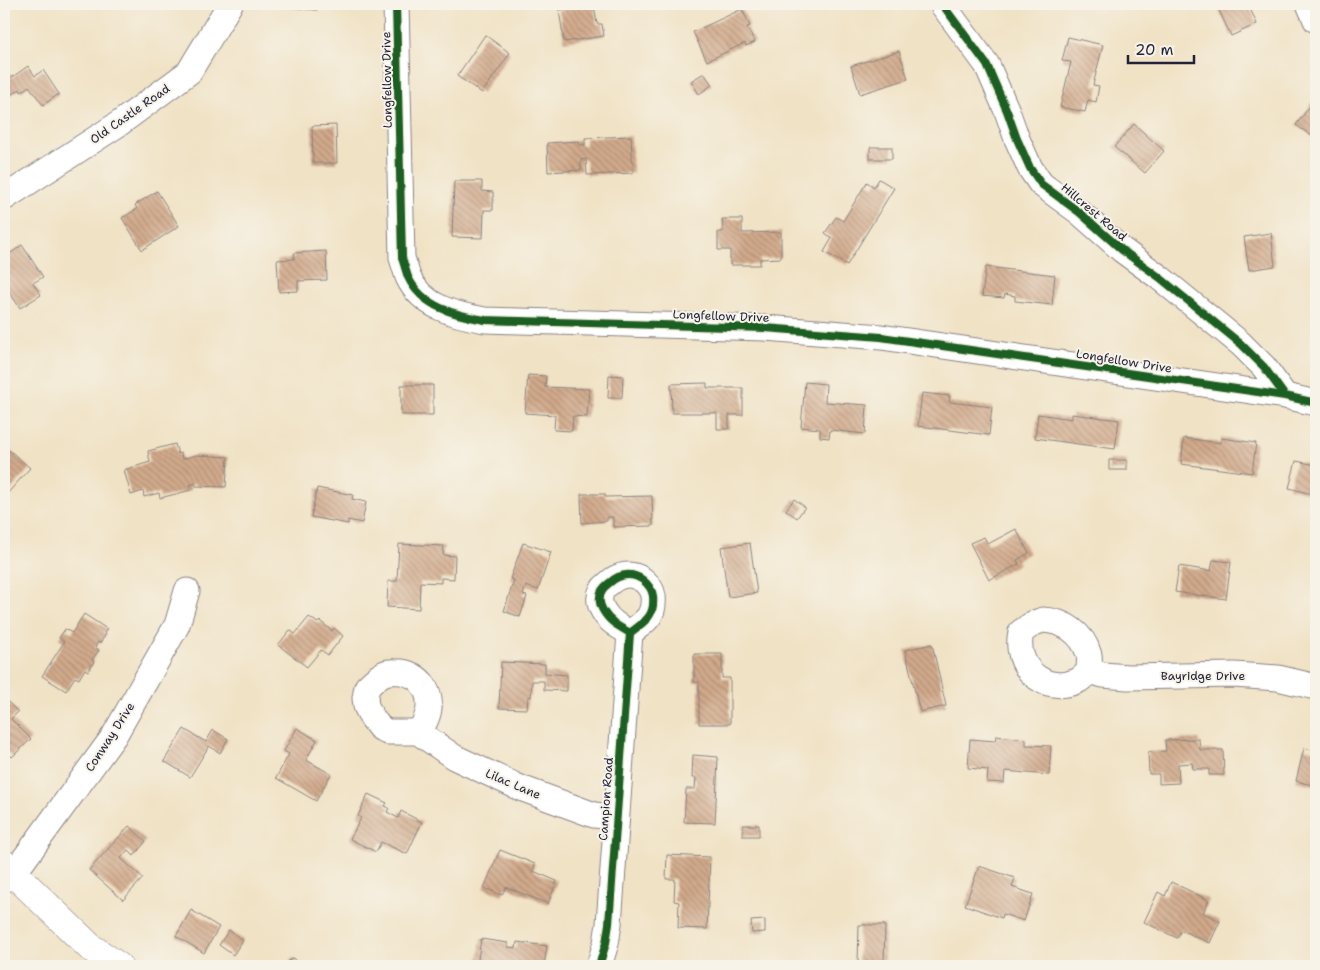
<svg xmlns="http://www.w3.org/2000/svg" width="1320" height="970" viewBox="0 0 1320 970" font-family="'Shantell Sans',sans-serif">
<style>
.building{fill:url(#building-back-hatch)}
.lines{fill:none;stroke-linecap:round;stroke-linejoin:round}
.minor-casing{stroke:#898280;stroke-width:27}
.tertiary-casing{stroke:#898280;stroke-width:29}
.minor{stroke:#fff;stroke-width:25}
.tertiary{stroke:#fff;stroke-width:28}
.cycleway-casing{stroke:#f7f3e8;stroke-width:11}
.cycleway{stroke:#1b5e20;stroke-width:8}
.labels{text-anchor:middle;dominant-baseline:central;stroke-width:4;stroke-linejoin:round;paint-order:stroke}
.street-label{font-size:12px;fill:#22223b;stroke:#f7f3e8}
</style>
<defs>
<pattern id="building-back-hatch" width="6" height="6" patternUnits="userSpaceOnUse" patternTransform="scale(1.25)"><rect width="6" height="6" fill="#d2aa8b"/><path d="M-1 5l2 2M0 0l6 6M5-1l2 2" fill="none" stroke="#aa8a73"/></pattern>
</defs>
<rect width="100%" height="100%" fill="#f7f3e8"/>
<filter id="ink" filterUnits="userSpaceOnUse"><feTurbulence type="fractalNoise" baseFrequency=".02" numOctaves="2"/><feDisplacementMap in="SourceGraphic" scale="10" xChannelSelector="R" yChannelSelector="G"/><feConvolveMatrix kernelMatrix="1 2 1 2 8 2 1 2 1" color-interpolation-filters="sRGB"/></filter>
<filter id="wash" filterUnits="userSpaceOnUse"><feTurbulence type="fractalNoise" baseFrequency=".0096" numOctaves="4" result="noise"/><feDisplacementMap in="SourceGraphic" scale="20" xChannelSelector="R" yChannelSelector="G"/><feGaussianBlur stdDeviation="1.12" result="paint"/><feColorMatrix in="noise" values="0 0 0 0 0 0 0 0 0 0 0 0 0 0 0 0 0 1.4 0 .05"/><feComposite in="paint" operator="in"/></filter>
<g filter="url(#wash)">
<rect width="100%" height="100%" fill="#f0e2c5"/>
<g id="blocks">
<path class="building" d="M289,4H318L317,10L289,7Z
M1216,4H1248L1257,24L1231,36Z
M594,5L597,24H602L604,36L564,42L559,10Z
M742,9L750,26L747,27L755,42L746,46L745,43L707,61L693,32Z
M485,35L510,53L482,93L457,76Z
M1068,37L1103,45L1093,85L1099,86L1096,102L1088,100L1085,112L1060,107L1071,62L1062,61Z
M899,51L908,79L860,94L851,66Z
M28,66L35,76L43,70L59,94L43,105L29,86L21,92L20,89L4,99V68L11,78Z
M704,73L712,85L699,94L691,81Z
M1312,103L1316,106V139L1296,125Z
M1134,124L1164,151L1145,173L1114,147Z
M336,125L337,163H313L312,126Z
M631,136L633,173L587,175L586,159L581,160V170L548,172L547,143L579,141L580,145H585V138Z
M870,147H892V159H870Z
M879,179L894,188L847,265L824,252L832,238L825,233L836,217L843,221L867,182L874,187Z
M454,181H482V191L493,192V210H484L483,238L452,237Z
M157,191L179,226L142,250L122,218L137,209L135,205Z
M722,219H742V233L781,232V258L760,259V265H730V250H718V232H723Z
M1271,233L1275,266L1249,270L1244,237Z
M22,245L43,277L33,283L41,295L20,308L4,284V258Z
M326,251L327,280L298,281V291L279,292L277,260L294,259V253Z
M986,267L1055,275L1052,305L1015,301V296L1005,294L1004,298L982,296Z
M528,375L546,376L545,387L589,389L587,417L573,416L572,431L554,430L555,415L525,413Z
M609,375L623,376L622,398H608Z
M805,382L826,384L825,402L867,405L865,434L830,430L829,438L820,437V429L801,427Z
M707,383V388H743V415H729V429H717V413H672L671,384Z
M401,385H433V415H401Z
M922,393L950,396L949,402L992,407L989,435L918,426Z
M1038,414L1072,419V414L1119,420L1115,449L1035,438Z
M1184,438L1221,443V438L1256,443L1252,473L1181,464Z
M175,444L178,454L181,453L182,459L196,455L228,457L226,487L196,486L195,483L190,485L191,490L160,498L159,493L144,497L143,491L131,495L124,470L150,462L148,451Z
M9,450L30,468L6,495L4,493V456Z
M1109,460H1127V470H1109Z
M1296,461L1316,465V495L1289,488Z
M317,488L353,495L352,499L366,502L362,523L348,520V524L311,517Z
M581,494H605V497L652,496L653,526L613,527V517H607V521L582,523Z
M794,499L805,507L797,518L786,510Z
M1016,529L1029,553L1017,560L1019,564L989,580L970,543L984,537L988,544Z
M523,543L551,552L538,590L526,586L523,595L527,596L520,617L504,611L514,580L510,579Z
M750,543L757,593L728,597L721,547Z
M399,544L444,546L443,555L455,556L454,579L441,578V583L420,582L419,609L387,607L388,581H397Z
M1213,560L1231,562L1226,599L1175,592L1179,566L1211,571Z
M84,614L107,629L104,633L106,634L100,643L98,642L95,647L99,650L92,660L94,662L88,671L85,669L79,679L75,677L66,691L42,676L64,642L59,638L65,629L72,633Z
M309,617L318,623L320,621L332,631L334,628L343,636L328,655L321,650L307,667L278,645L290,630L295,634Z
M932,644L946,706L920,712L905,650Z
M694,654H722V678H730V724H699V682H694Z
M501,662L545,664V673L567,675V691L544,690V681H532L531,697H528L527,709L499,708Z
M4,698L18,712L11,719L31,739L12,757L4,749Z
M297,728L317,740L306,760L331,774L316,801L276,778L289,754L284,751Z
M184,729L206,742L213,730L228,739L220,753L209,746L190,777L164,761Z
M996,736L1026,739V745L1051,746L1049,775L1005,771L1004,783L987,782L988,770L968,768L970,739L995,741Z
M1199,739L1200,750H1223L1224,775H1209V769H1193L1192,763L1178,764L1179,783L1159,784V774H1149L1148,752L1166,751L1165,740Z
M1304,748L1316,751V786L1296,781Z
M693,755L718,757L715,823L684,822L686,789H695L696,778H692Z
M368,794L387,803L385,806L389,808L387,812L398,818L401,811L422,822L407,854L381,842L376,852L350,839L361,818L358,816Z
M743,825H759V836H743Z
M129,826L146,841L134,856L128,850L121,858L143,878L123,900L89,870Z
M500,850L535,864L533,871L557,881L548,904L506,887L502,895L484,888Z
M667,855L710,857L707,929L678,928L679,902L674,901L675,879H666Z
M979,866L1015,878L1012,887L1033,894L1024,921L1003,914L1002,918L965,905Z
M1171,882L1209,900L1203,913L1220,921L1210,943L1181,930L1177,938L1144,922L1158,892L1165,896Z
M191,910L219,927L204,953L176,936Z
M765,920V932L752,933L751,921Z
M859,925H885L884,963H875V966H851V962H858Z
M229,930L243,940L233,955L219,945Z
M481,939L508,943V947L516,948L517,942L547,946L544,966H477Z
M293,958L300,966H283Z"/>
</g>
</g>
<g filter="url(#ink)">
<use href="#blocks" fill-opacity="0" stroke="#898280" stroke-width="1"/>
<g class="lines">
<defs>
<path id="minor" d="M396,4L402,258C404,264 406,271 408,277C422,307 455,315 485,320L765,328L881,337L1285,396L1316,403
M942,4L987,65L1007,111L1017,139L1030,168L1041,184L1079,212L1122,250L1159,277L1241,344L1264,367L1285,396
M1309,4L1316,20
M4,198L120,123L189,72L230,4
M1043,620C1064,621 1083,633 1089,655C1090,660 1089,666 1089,671C1086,674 1082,679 1077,681C1043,695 1013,666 1021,632L1034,623Z
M1089,671L1103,675L1128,677L1234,675L1278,678L1316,687
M418,732C421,728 425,723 426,719C435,698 424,675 401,672C396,672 390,671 385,673C379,675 372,682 367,687L365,698L366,706L371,716L379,727L387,732H418L454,757L518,787L594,815L616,817
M4,880L14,873L114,736L177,625L187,591
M599,966L606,943L609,924L630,633C645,621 655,617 653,596C652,589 649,585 643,580C631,572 619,574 608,584C604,587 600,592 600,597C598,606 607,618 614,623C619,627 625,630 630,633"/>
<path id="tertiary" d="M4,864L90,947L118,966"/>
</defs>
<use href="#minor" class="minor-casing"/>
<use href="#tertiary" class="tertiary-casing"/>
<use href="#minor" class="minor"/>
<use href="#tertiary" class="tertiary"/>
<defs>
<path id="cycleway" d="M396,4L402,258C404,264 406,271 408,277C422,307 455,315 485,320L765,328L881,337L1285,396L1316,403
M942,4L987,65L1007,111L1017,139L1030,168L1041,184L1079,212L1122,250L1159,277L1241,344L1264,367L1285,396
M599,966L606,943L609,924L630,633C645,621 655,617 653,596C652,589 649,585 643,580C631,572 619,574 608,584C604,587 600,592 600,597C598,606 607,618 614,623C619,627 625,630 630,633"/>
</defs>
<use href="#cycleway" class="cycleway-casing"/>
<use href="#cycleway" class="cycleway"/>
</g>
</g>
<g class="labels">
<g class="street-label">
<text transform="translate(387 80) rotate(-91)">Longfellow Drive</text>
<text transform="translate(130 114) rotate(-35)">Old Castle Road</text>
<text transform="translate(1094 212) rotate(40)">Hillcrest Road</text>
<text transform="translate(721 316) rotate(2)">Longfellow Drive</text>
<text transform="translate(1124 361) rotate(9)">Longfellow Drive</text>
<text x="1203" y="676">Bayridge Drive</text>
<text transform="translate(110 737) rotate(-57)">Conway Drive</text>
<text transform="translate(513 784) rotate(23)">Lilac Lane</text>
<text transform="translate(606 799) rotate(-86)">Campion Road</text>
</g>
</g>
<rect width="1320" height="970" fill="none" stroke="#f7f3e8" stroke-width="20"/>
<path d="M1128 55v8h66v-8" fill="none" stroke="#22223b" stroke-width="2.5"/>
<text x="1135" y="55" font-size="15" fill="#22223b" stroke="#f7f3e8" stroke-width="4" paint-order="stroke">20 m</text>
</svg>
